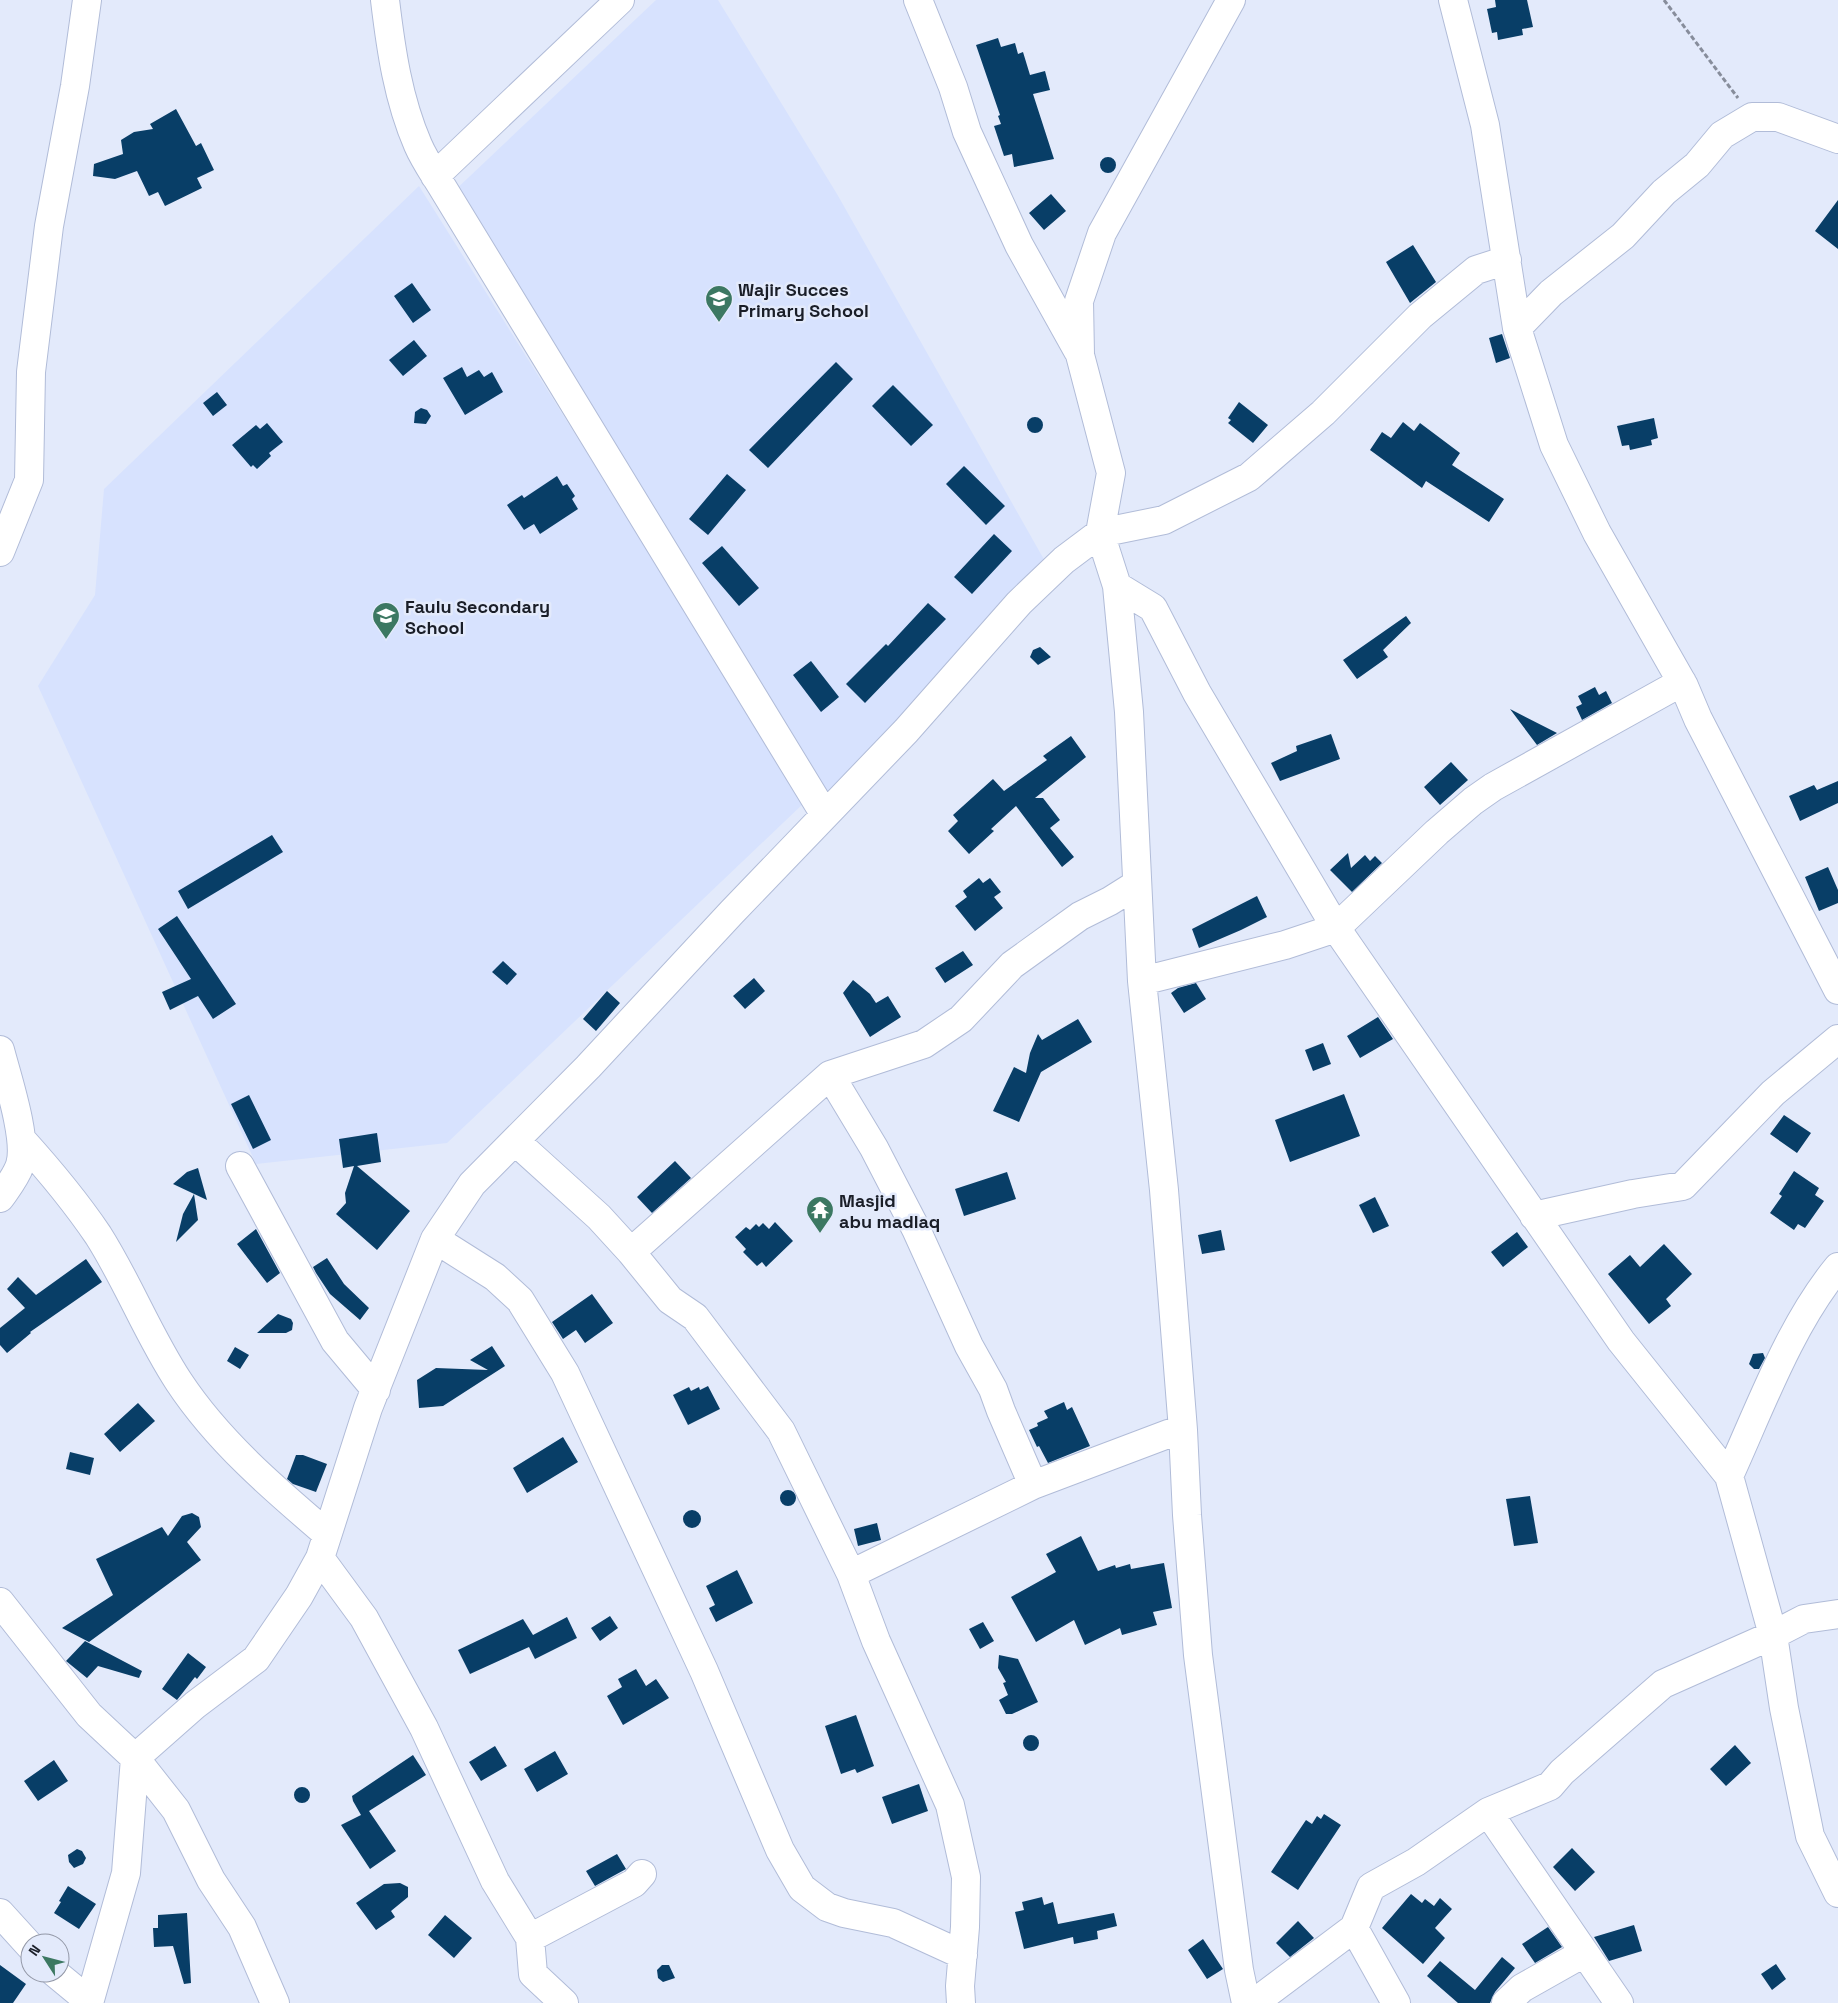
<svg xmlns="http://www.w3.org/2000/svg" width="1838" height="2003" viewBox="0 0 1838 2003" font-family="'Space Grotesk',sans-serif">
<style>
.built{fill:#d7e2fe}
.building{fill:#083e67}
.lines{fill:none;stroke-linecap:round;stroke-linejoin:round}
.minor-casing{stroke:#b1bcd8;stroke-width:30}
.path{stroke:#878d9b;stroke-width:3;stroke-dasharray:5 2.5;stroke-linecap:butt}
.minor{stroke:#fff;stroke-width:28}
.labels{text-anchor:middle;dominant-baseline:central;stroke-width:5;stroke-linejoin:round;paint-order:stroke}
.poi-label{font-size:18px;font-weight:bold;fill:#1a1e28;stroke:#e3eafb;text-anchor:start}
</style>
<rect width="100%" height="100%" fill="#e3eafb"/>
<path class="built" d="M656,0H718L837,194L1046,563L825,808L450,195Z
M419,186L806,801L447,1143L256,1164L38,686L95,595L104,489Z"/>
<path class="building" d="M1495,0H1527L1533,27L1522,29L1523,35L1498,40L1497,32L1492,33L1487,9L1496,7Z
M998,38L1001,47L1015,43L1018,54L1023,52L1030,75L1045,71L1050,90L1033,94L1054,159L1014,167L1012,154L1004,156L994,126L1001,124L998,116L1000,115L976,45Z
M176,109L196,146L201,143L214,170L197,178L202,188L165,206L158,192L149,196L137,171L115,179L93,176L94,164L123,154L121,140L134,132L153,129L150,124Z
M1100 165a8 8 0 1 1 16 0a8 8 0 1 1-16 0Z
M1051,194L1066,211L1044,230L1029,213Z
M1838,200V249L1815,231Z
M1413,245L1436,282L1410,303L1386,262Z
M412,283L431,310L413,323L394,296Z
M1502,334L1510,358L1496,363L1489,338Z
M414,340L427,356L403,376L389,360Z
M836,362L853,379L768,468L749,450Z
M462,367L467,377L479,370L484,377L492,372L503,392L465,415L443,378Z
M893,385L933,425L911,446L872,406Z
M217,392L227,405L213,416L203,403Z
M1239,402L1268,425L1253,443L1228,423L1231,420L1228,418Z
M421,408L427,410L431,416L426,424L414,423L415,412Z
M1027 425a8 8 0 1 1 16 0a8 8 0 1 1-16 0Z
M1654,418L1658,438L1651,440L1652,445L1630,450L1629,445L1622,446L1617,426Z
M1403,422L1414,431L1420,423L1460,453L1452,465L1504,499L1489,522L1426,481L1422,488L1370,450L1382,432L1391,438Z
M267,423L283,442L269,453L271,456L257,469L253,465L251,467L232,445L256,425L260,429Z
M964,466L1005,506L986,525L946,484Z
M727,474L746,490L708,535L689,519Z
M557,476L563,486L567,484L575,496L572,499L578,509L540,534L534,524L524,530L507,505L522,495L524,498Z
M994,534L1012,551L972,594L954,577Z
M722,546L759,588L739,606L702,563Z
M928,603L946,619L865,703L846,684L886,644L888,646Z
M1406,616L1411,623L1383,650L1388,657L1357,679L1343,660Z
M1040,647L1051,657L1038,665L1030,657L1033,650Z
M811,661L839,697L821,712L793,675Z
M1595,687L1599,695L1606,691L1612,703L1582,720L1576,707L1582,704L1578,696Z
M1510,709L1557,733L1537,745Z
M1331,734L1340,759L1280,781L1271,763L1297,751L1296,746Z
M1071,736L1086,757L1035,798H1043L1060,820L1050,828L1074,857L1062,867L1016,806L991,829L994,831L969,854L948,831L958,821L953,815L993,779L1004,791L1047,760L1043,756Z
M1451,762L1468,780L1440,805L1424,787Z
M1838,781V803L1800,821L1789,796L1814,785L1817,790Z
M272,835L283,852L188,909L178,891Z
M1348,853L1351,868L1365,855L1370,861L1375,856L1382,863L1352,892L1330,870Z
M1828,867L1838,890V903L1819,911L1805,877Z
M979,878L983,883L990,878L1001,892L994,897L1003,908L975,931L955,906L967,897L963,891Z
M1257,896L1267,917L1241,930L1199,948L1192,929Z
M177,916L236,1004L213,1019L198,996L170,1010L162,992L191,979L158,929Z
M963,951L973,965L945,983L935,968Z
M503,961L517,974L507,985L492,972Z
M754,978L765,991L745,1009L733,996Z
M853,980L870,994L876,1003L888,996L901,1017L870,1037L843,993Z
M1196,983L1206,999L1184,1013L1171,993L1178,988Z
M607,991L620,1003L596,1031L583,1019Z
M1378,1017L1393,1039L1360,1058L1347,1036Z
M1078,1019L1092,1042L1041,1072L1019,1122L993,1111L1014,1067L1026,1073L1030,1053L1038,1034L1042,1040Z
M1323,1043L1331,1064L1313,1071L1305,1050Z
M1344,1094L1360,1136L1290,1162L1275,1120Z
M249,1095L271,1140L253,1149L231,1104Z
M1784,1115L1811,1133L1797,1153L1770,1134Z
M377,1133L381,1162L357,1166L410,1211L377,1250L336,1214L346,1203L345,1193L354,1166L343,1168L339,1139Z
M675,1161L691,1178L652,1213L637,1197Z
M198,1168L207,1200L173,1184L187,1172Z
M1794,1171L1819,1188L1815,1195L1824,1201L1805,1228L1798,1224L1794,1230L1770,1213L1782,1196L1779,1194Z
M1007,1172L1016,1199L964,1216L955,1189Z
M194,1194L198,1220L176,1242L183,1214Z
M1375,1197L1389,1226L1373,1233L1359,1205Z
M775,1222L793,1241L766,1267L762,1262L757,1266L743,1252L746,1249L735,1237L746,1227L750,1230L756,1224L759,1227L763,1223L769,1229Z
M256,1229L280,1273L267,1283L237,1244Z
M1221,1230L1225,1250L1202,1254L1198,1235Z
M1517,1232L1528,1247L1503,1267L1491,1252Z
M1664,1244L1692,1274L1666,1299L1671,1306L1649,1324L1608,1274L1630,1255L1640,1267Z
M327,1258L344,1284L369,1308L360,1320L330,1294L316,1273L313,1267Z
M86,1259L102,1282L30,1332L31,1333L7,1353L0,1345V1328L25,1308L7,1289L18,1277L36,1295Z
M592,1294L613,1323L585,1343L576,1330L563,1339L552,1322Z
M278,1314L291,1319L293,1323L292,1330L286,1333H257Z
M492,1346L505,1366L443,1406L419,1408L417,1380L436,1368L488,1370L470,1360Z
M235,1347L249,1355L240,1369L227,1361Z
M1763,1353L1765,1358L1759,1369H1754L1749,1364L1753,1354Z
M708,1386L720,1409L688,1425L673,1395L689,1387L691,1391L699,1387L700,1390Z
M1064,1402L1067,1410L1072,1407L1090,1446L1048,1463L1039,1446L1037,1447L1029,1430L1038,1426L1037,1423L1048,1418L1044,1411Z
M138,1403L155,1421L120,1452L104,1434Z
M563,1437L578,1462L527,1493L513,1468Z
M70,1452L94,1458L90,1475L66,1469Z
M296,1455H303L327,1464L316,1492L293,1484L287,1479Z
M780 1498a8 8 0 1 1 16 0a8 8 0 1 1-16 0Z
M1530,1496L1538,1543L1514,1546L1506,1499Z
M683 1519a9 9 0 1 1 18 0a9 9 0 1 1-18 0Z
M192,1513L199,1517L201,1527L187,1542L201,1560L89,1642L62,1628L113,1595L96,1559L162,1527L168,1536L182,1516Z
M877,1523L881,1540L858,1546L854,1529Z
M1081,1536L1098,1571L1115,1565L1116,1568L1130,1564L1131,1569L1164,1563L1172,1608L1153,1612L1157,1625L1122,1635L1120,1628L1085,1645L1074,1620L1036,1642L1011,1597L1056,1572L1046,1554Z
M737,1570L753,1603L716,1622L709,1608L715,1605L706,1586Z
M610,1616L618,1628L600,1641L591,1628Z
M567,1617L577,1638L535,1659L529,1647L470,1674L458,1650L523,1619L533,1635Z
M983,1622L994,1641L980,1649L969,1629Z
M85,1641L142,1671L139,1678L98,1666L87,1678L66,1661Z
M188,1653L206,1667L197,1679L195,1677L177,1700L162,1689Z
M999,1655L1018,1659L1038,1702L1012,1714H1006L999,1700L1008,1695L1003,1683L1006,1682L998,1668Z
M636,1669L646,1686L656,1679L669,1698L623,1725L607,1696L622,1687L618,1679Z
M856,1715L874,1766L857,1773L855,1769L841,1774L825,1726Z
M1023 1743a8 8 0 1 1 16 0a8 8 0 1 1-16 0Z
M1735,1745L1751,1763L1726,1786L1710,1769Z
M495,1746L507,1766L481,1781L469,1762Z
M555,1751L568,1774L537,1792L524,1769Z
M413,1755L426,1775L369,1811L396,1851L370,1869L341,1825L361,1815L353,1801L352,1796Z
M54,1760L68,1781L38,1801L24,1781Z
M919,1784L928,1811L892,1824L882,1797Z
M294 1795a8 8 0 1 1 16 0a8 8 0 1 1-16 0Z
M1324,1814L1341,1825L1298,1890L1271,1872L1306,1820L1312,1824L1317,1816L1321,1819Z
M1572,1848L1595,1872L1575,1891L1553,1867Z
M77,1849L82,1851L86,1858L83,1864L74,1868L69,1862L68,1855Z
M617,1854L626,1869L595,1886L586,1871Z
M400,1883L408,1887V1897L391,1911L395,1917L376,1930L356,1903L384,1884Z
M68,1886L96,1904L79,1929L54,1913L61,1902L59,1901Z
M1411,1894L1422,1903L1425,1899L1434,1906L1440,1898L1452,1909L1435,1928L1445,1938L1423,1964L1382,1928Z
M1042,1897L1044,1905L1053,1902L1058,1924L1114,1913L1117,1926L1097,1931L1098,1939L1074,1944L1073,1937L1024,1949L1015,1912L1024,1910L1022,1902Z
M187,1913L191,1983L184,1984L173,1946L154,1947L153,1928H158V1915Z
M445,1915L472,1938L454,1958L428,1935Z
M1298,1921L1314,1938L1290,1957L1276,1943Z
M1634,1925L1642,1951L1609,1961L1594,1937Z
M1548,1927L1562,1947L1535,1963L1522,1944Z
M1203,1939L1223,1969L1207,1979L1188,1950Z
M1502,1957L1515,1968L1495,1992L1490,2003H1458L1427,1976L1440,1961L1475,1990Z
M1776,1964L1786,1979L1772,1990L1761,1974Z
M0,1965L26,1984L13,2003H0Z
M662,1965H669L675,1978L663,1982L658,1978L657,1970Z"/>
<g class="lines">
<defs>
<path id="minor" d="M385,0C391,50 398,99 418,145C424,159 433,172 441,185L825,815
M918,0L953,87L967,132L1019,245L1078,351
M1231,0L1102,233L1079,301L1080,355L1111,473L1100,533L1117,586L1129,712L1142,981L1164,1190L1183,1430L1187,1515L1198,1655L1239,1970L1246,2003
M1453,0L1485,125L1517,328L1554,445L1597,533L1684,686L1698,719L1838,990
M435,176L620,0
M1517,328L1551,293L1623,236L1664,192L1697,165L1722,135L1752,117H1778L1838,139
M0,552L29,480L31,372L49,226L75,86L87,0
M1117,586L1153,608L1197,693L1336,928L1621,1341L1729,1476L1773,1635L1784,1708L1810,1836L1838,1893
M1142,981L1285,945L1336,928L1437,832L1473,801L1493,787L1682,682
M0,1050C7,1077 28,1140 20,1165C16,1177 7,1188 0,1198
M830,1075L874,1148L916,1229L969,1346L993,1389L1001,1411L1033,1485L1168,1434L1183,1430
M22,1140C50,1171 75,1201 98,1235C128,1282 148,1335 179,1382C218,1441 273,1488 327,1534
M515,1141L599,1217L631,1252L670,1300L695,1317L781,1431L851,1574L876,1641L950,1805L966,1877L965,1927L960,1986L961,2003
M240,1166L335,1341L376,1390
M1534,1216L1633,1194L1683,1186L1773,1093L1838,1039
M435,1239L495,1277L520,1300L565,1373L704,1671L780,1850L802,1888L827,1907L844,1913L893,1923L963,1955
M631,1252L830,1075L924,1044L961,1019L1012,965L1080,916L1110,901L1137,884
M1729,1476C1760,1408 1790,1325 1838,1267
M320,1558L364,1618L424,1728L495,1881L530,1938L533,1974L564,2003
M851,1574L1033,1485
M0,1602L89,1715L135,1758L176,1810L211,1880L242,1927L275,2003
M1488,1812L1619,2003
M0,1913L30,1946
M1354,1928L1396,2003
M530,1938L634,1883L642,1874
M55,1973L89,2001
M89,2003L126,1873L135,1758L195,1705L256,1659L299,1596L320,1558L368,1408L435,1239L472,1184L588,1067L732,912L906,731L1019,603L1064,560L1100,533L1164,520L1249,477L1323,413L1420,316L1476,270L1507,260
M1254,2003L1354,1928L1371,1887L1416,1862L1488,1812L1550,1786L1562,1772L1663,1684L1773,1635L1804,1619L1838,1614
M1506,2003L1522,1988L1584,1953"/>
</defs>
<use href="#minor" class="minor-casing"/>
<path class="path" d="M1664,0L1738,98"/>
<use href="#minor" class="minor"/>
</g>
<defs>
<symbol id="school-pin" viewBox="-11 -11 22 30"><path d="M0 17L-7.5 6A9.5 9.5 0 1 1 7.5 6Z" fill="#3c7862" stroke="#e3eafb"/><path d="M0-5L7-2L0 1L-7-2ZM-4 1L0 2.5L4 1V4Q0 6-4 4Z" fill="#fff"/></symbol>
<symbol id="temple-pin" viewBox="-11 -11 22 30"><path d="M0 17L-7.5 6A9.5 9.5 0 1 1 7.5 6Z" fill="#3c7862" stroke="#e3eafb"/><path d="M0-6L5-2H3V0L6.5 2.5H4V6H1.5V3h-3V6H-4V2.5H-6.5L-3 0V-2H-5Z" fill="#fff"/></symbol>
</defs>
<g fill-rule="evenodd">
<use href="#school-pin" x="703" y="283" width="32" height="43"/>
<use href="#school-pin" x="370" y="600" width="32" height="43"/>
<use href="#temple-pin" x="804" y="1194" width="32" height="43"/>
</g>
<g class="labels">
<g class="poi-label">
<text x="738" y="289">Wajir Succes<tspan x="738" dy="21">Primary School</tspan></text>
<text x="405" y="606">Faulu Secondary<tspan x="405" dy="21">School</tspan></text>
<text x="839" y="1200">Masjid<tspan x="839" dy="21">abu madlaq</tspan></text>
</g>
</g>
<g transform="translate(45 1958) rotate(306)"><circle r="24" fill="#e3eafb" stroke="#9398a7"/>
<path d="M0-4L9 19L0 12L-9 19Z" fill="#3c7862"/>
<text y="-8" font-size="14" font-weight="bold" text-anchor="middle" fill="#1a1e28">N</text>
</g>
</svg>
